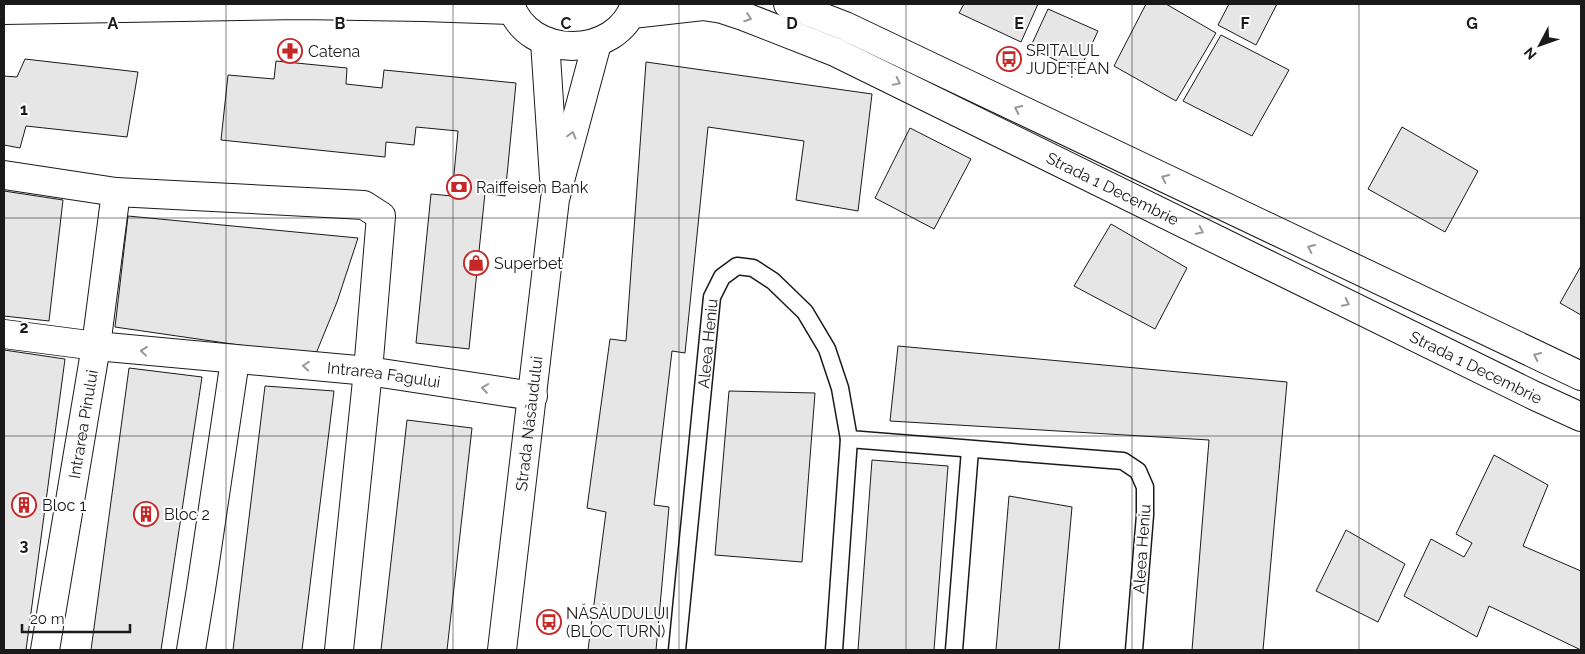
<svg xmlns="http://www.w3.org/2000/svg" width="1585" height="654" viewBox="0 0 1585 654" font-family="Raleway,sans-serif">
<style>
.building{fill:#e6e6e6;stroke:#1a1a1a}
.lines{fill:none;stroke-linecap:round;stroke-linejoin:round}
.service-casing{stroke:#1a1a1a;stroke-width:19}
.minor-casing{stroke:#1a1a1a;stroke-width:30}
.secondary-casing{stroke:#1a1a1a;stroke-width:30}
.primary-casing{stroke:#1a1a1a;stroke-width:30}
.service{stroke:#fff;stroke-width:16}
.minor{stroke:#fff;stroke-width:28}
.secondary{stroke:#fff;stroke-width:28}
.primary{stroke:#fff;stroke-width:28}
.oneway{stroke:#989898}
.grid{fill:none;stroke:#1a1a1a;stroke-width:1;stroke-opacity:0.55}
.labels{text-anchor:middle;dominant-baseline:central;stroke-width:4;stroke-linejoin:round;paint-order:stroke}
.poi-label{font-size:16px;fill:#1a1a1a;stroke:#fff;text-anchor:start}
.street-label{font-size:16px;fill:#1a1a1a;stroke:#fff}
.grid-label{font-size:16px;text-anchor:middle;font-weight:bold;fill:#1a1a1a;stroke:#fff;stroke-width:4;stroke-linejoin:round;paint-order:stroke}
</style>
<rect width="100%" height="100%" fill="#fff"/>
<path class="building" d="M964,4H1038L1021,42L959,13Z
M1146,4H1166L1216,33L1176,101L1114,66Z
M1229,4H1277L1256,45L1218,25Z
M1048,9L1098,31L1079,71L1030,48Z
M1221,35L1289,70L1252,136L1183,101Z
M25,59L138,72L127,137L26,126L20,148L4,145V76L17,77Z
M276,61L347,68L346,84L382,88L384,70L516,83L505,196L485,193L469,349L416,343L431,194L452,196L458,131L416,127L414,145L386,142L385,157L221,140L228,75L274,79Z
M646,62L872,94L858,211L796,200L804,141L708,127L685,353L672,351L654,505L669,507L656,650H588L606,512L587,508L610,339L626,341Z
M1402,127L1478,171L1445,232L1368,189Z
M910,128L971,159L934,229L875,198Z
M4,191L63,200L49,321L4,316Z
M128,216L358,238L337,302L315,356L115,327Z
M1111,224L1187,268L1155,329L1074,286Z
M1581,266V315L1560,303Z
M898,346L1287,382L1263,650H1192L1209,440L890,421Z
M4,350L65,359L26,650H4Z
M129,368L202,377L161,650H91Z
M265,386L334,391L302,650H233Z
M729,391L815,393L802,562L715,555Z
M407,420L472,428L447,650H381Z
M1494,455L1548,485L1523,546L1581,571V650L1489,606L1477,637L1404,596L1431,539L1464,557L1472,543L1456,534Z
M872,460L948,466L934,650H858Z
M1009,496L1072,507L1059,650H996Z
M1346,530L1405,564L1378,622L1316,591Z"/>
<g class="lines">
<defs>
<g id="service">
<path id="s1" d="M677,650L712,297L722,277L737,266L753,268L773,281L805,312L827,349L840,388L849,439L1123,461L1138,471L1145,487V515L1134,650"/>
<path d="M834,650L849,439"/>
<path d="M954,650L970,450"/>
</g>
<g id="minor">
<path d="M4,175L116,192"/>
<path id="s2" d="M4,334L96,346L368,371L533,396"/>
<path id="s3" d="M45,650L96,346L116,192L364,205L381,216L368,371L339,650"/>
<path d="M191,650L201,589L235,360"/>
</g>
<g id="secondary">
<path d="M545,41L554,178"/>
<path id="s4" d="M502,650L555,199L597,43"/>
</g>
<g id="primary">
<path d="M510,4C528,60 617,60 635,4"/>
<path d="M788,4L845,26L1581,376"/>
<path d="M4,10L300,5L423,7L512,10"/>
<path id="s5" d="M632,14L703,6L722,9L743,16L835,52L1535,396L1581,417"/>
</g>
</defs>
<use href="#service" class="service-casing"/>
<use href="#minor" class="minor-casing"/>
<use href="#secondary" class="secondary-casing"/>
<use href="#primary" class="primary-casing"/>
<use href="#service" class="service"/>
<use href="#minor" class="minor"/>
<use href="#secondary" class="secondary"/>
<use href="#primary" class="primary"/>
</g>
<defs><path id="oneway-chevron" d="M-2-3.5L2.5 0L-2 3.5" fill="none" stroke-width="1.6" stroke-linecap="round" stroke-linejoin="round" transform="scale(1.25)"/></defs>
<g class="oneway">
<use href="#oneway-chevron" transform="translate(748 18) rotate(20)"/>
<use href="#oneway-chevron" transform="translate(897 82) rotate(26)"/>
<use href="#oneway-chevron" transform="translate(1018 109) rotate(-155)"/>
<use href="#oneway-chevron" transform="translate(572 135) rotate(-75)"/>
<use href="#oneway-chevron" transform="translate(1165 178) rotate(-155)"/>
<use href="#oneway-chevron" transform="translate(1200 231) rotate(26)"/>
<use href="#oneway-chevron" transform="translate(1311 248) rotate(-155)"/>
<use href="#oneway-chevron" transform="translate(1346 303) rotate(26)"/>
<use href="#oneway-chevron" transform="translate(144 351) rotate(-174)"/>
<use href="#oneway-chevron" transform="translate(1537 356) rotate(-155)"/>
<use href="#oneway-chevron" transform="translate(306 366) rotate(-175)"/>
<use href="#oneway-chevron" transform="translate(485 388) rotate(-171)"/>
</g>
<path class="grid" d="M226,4V650M453,4V650M679,4V650M906,4V650M1132,4V650M1359,4V650M4,218H1581M4,436H1581"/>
<defs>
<symbol id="pharmacy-ring" viewBox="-11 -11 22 22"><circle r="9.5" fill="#fff" stroke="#c62828" stroke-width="1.5"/><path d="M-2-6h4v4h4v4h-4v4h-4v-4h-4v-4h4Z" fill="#c62828"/></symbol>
<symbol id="bus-ring" viewBox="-11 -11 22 22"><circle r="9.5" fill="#fff" stroke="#c62828" stroke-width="1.5"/><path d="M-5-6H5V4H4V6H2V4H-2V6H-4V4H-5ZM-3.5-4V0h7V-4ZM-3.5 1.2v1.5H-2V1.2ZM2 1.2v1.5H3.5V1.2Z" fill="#c62828"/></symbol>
<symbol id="bank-ring" viewBox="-11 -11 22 22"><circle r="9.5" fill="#fff" stroke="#c62828" stroke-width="1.5"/><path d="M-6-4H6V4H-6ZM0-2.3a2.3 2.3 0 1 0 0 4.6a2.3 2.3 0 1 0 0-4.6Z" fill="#c62828"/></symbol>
<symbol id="shop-ring" viewBox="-11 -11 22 22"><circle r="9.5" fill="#fff" stroke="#c62828" stroke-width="1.5"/><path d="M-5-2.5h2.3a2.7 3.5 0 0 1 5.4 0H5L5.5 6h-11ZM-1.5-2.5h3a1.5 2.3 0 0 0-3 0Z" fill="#c62828"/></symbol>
<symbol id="building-ring" viewBox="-11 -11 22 22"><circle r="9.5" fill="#fff" stroke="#c62828" stroke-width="1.5"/><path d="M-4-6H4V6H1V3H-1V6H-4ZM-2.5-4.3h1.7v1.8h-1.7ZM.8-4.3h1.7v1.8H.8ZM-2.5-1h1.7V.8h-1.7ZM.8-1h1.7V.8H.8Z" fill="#c62828"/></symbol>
</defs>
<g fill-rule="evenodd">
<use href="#pharmacy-ring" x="276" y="37" width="28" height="28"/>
<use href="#bus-ring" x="995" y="45" width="28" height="28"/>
<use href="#bank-ring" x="445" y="173" width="28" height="28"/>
<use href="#shop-ring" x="462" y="249" width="28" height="28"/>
<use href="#building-ring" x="10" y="491" width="28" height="28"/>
<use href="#building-ring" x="132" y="500" width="28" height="28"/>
<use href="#bus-ring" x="535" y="608" width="28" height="28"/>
</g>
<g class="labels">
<g class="poi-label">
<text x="1026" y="50">SPITALUL<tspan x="1026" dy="18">JUDEȚEAN</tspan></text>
<text x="308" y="51">Catena</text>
<text x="476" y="187">Raiffeisen Bank</text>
<text x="494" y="263">Superbet</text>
<text x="42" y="505">Bloc 1</text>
<text x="164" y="514">Bloc 2</text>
<text x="566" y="613">NĂSĂUDULUI<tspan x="566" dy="18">(BLOC TURN)</tspan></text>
</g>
<g class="street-label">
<text stroke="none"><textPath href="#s5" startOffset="521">Strada 1 Decembrie</textPath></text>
<text stroke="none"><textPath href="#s1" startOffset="308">Aleea Heniu</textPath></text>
<text stroke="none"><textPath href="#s5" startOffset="926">Strada 1 Decembrie</textPath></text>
<text stroke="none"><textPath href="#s2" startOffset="382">Intrarea Fagului</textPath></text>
<text stroke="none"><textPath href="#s3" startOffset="229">Intrarea Pinului</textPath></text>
<text stroke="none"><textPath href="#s4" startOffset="228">Strada Năsăudului</textPath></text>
<text transform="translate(1142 549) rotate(-86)">Aleea Heniu</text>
</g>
</g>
<g class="grid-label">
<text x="113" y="29">A</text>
<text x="340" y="29">B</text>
<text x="566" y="29">C</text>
<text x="792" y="29">D</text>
<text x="1019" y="29">E</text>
<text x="1245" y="29">F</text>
<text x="1472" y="29">G</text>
<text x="24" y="115">1</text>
<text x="24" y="333">2</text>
<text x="24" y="551">3</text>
</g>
<rect width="1585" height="654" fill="none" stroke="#1a1a1a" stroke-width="10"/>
<g transform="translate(1540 45) rotate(229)" stroke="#ffffff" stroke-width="4" paint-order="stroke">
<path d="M0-4L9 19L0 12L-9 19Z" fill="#1a1a1a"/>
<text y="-8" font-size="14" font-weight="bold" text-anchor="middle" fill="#1a1a1a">N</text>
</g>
<path d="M22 624v8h108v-8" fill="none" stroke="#1a1a1a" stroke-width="2.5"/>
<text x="30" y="624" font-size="15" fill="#1a1a1a" stroke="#ffffff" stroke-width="4" paint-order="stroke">20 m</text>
</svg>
